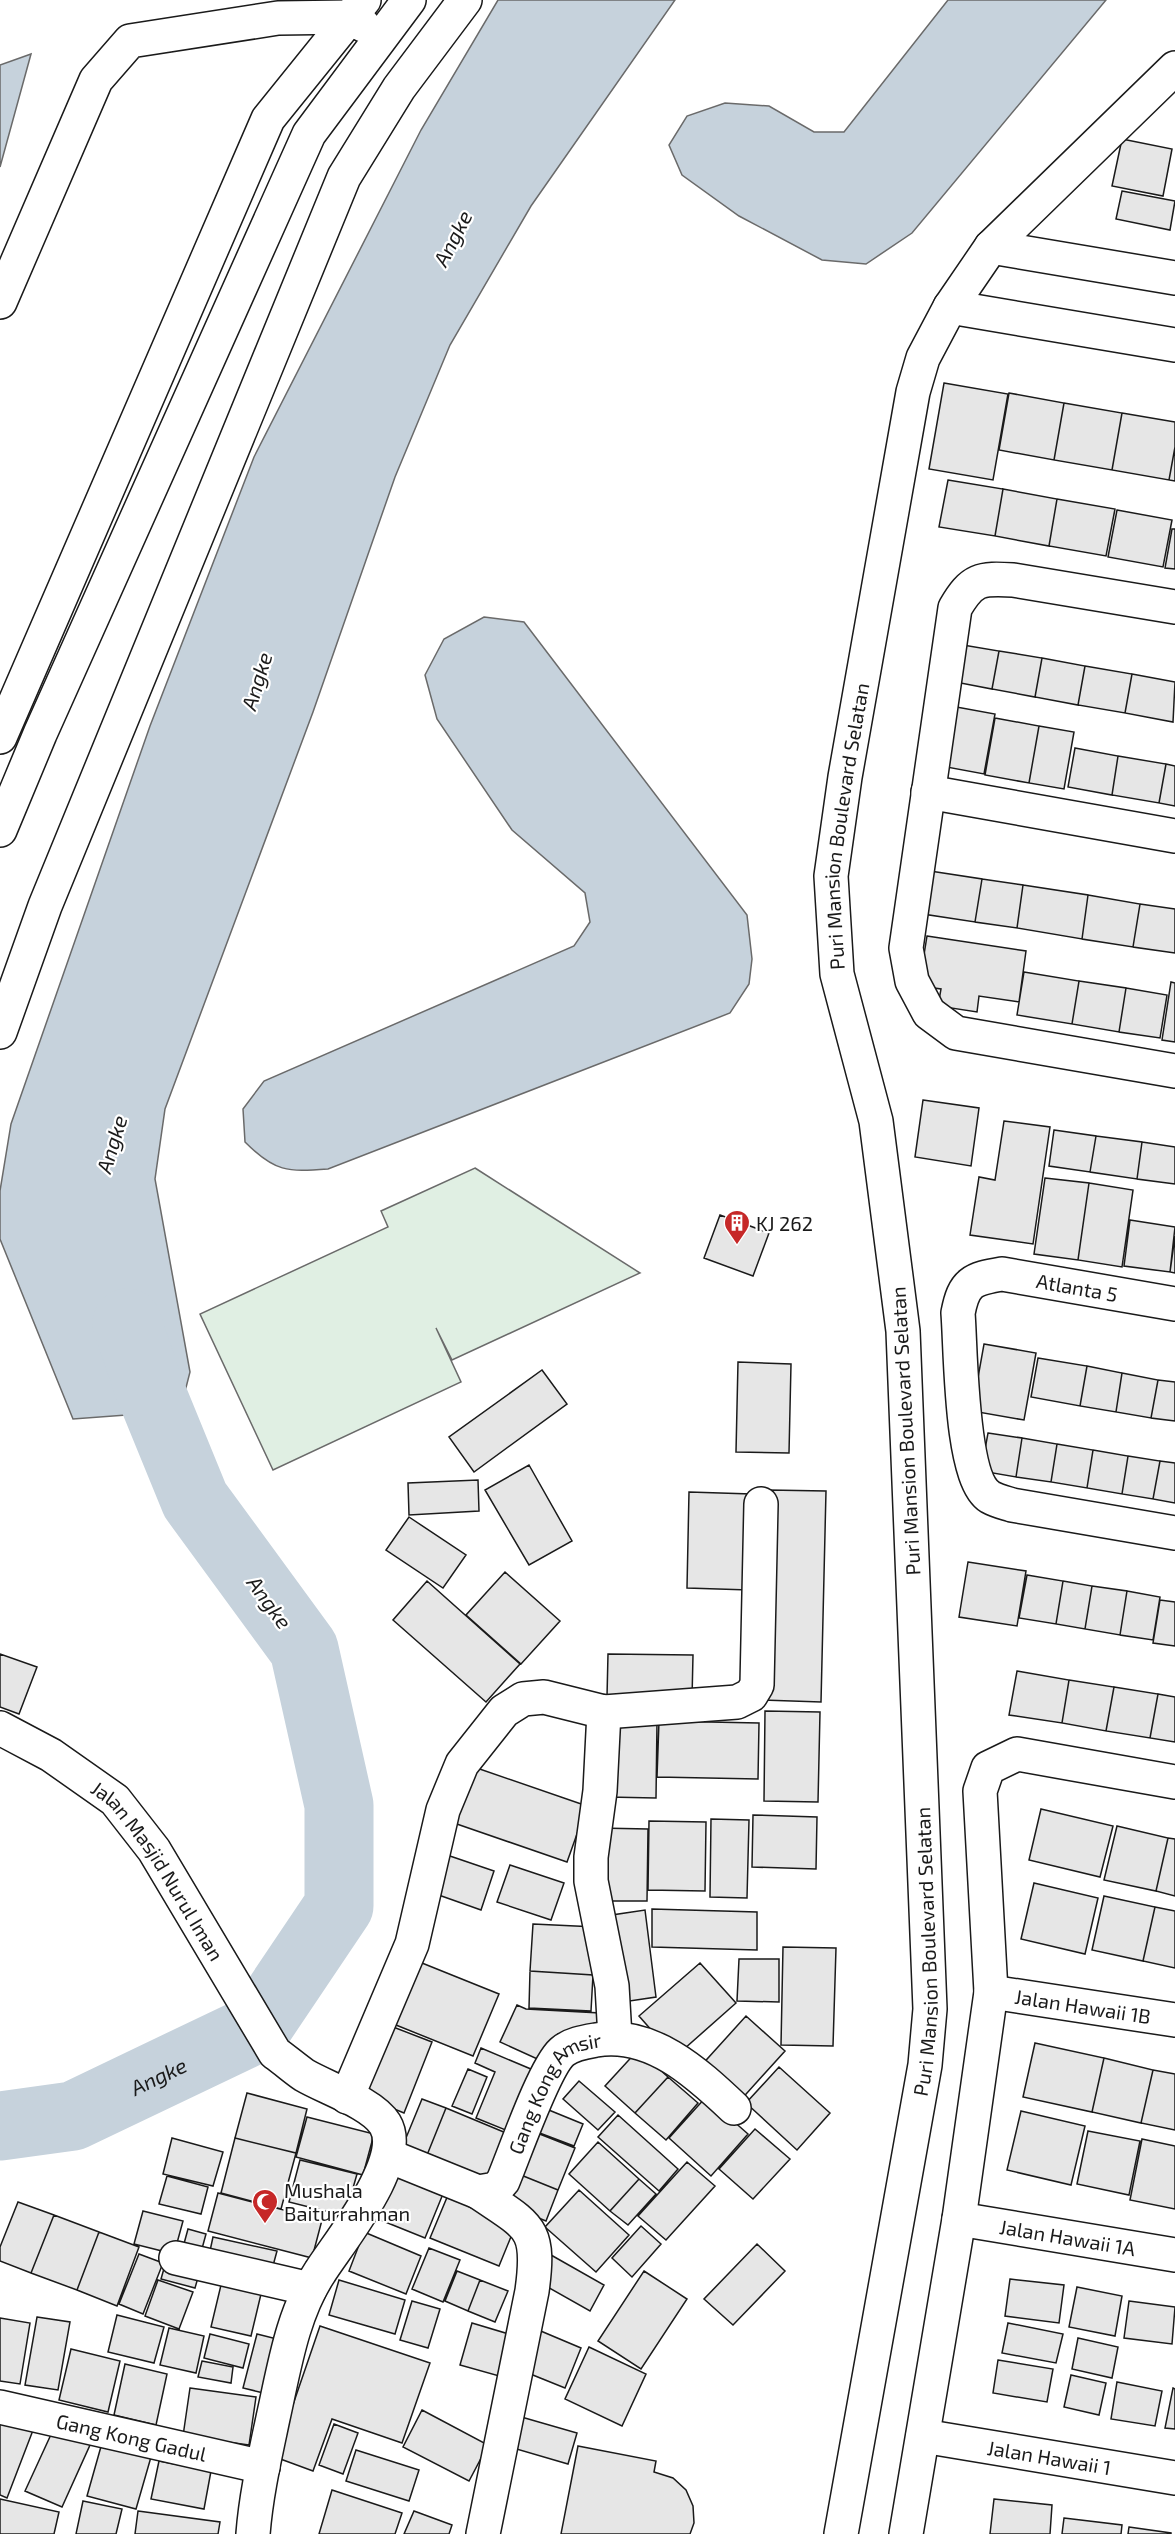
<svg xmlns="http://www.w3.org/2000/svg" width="1175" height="2534" viewBox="0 0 1175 2534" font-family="'Exo 2',sans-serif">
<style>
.green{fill:#e0efe3;stroke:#6a6a6a;stroke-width:1.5}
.water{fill:#c6d2dc;stroke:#6a6a6a;stroke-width:1.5}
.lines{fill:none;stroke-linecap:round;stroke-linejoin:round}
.river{stroke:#c6d2dc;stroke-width:69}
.building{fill:#e6e6e6;stroke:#1a1a1a;stroke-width:1.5}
.minor-casing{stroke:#1a1a1a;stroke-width:36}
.minor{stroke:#fff;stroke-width:33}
.labels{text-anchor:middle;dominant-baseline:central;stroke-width:4.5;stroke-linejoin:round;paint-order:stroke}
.street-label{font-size:20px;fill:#1a1a1a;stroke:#fff}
.poi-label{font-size:20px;fill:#1a1a1a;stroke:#fff;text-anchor:start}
.water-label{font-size:21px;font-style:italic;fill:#1a1a1a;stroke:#fff}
</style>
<rect width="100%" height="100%" fill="#fff"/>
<path class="green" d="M475,1168L640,1273L452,1360L436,1328L461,1382L273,1470L200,1314L388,1227L381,1211Z"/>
<path class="water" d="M498,0H675L531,206L450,345L395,477L313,712L165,1109L155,1179L190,1372L180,1411L73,1419L0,1239V1191L11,1124L150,726L254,457L421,130Z
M948,0H1106L912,233L866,264L822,260L739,216L682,175L669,145L687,116L725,103L769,106L814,132H844Z
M31,54L0,167V65Z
M484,617L524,622L747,915L752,959L749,984L730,1013L328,1169C287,1172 275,1172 245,1142L243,1109L264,1081L574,946L590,922L585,893L512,830L437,719L425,675L444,639Z"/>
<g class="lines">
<path class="river" id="s1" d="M0,2126L73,2116L257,2028L339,1906V1805L304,1649L195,1500L148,1385L127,1323"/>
</g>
<path class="building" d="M1122,139L1172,149L1163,196L1112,186Z
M1122,191L1175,201L1170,230L1116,219Z
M944,383L1008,394L993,480L929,469Z
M1009,393L1064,403L1054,460L999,450Z
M1064,403L1122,413L1112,470L1054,460Z
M1122,413L1175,422V447L1169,480L1112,470Z
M1175,447V481L1169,480Z
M948,480L1003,489L995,536L939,527Z
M1003,489L1057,499L1049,546L995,536Z
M1057,499L1115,509L1106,556L1049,546Z
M1117,510L1172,520L1163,567L1108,557Z
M1172,529H1175V569L1165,568Z
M957,644L999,651L992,689L950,681Z
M999,651L1042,658L1035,697L992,689Z
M1042,658L1085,666L1078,705L1035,697Z
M1085,666L1132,674L1125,713L1078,705Z
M1132,674L1175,682L1173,722L1125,713Z
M951,706L995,714L984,774L941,766Z
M995,718L1039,726L1029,783L985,775Z
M1039,726L1074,732L1064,789L1029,783Z
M1075,748L1118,756L1112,795L1068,787Z
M1118,756L1166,764L1159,803L1112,795Z
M1166,764L1175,766V806L1159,803Z
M930,871L982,879L975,922L923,914Z
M982,879L1023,885L1017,928L975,922Z
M1023,885L1088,895L1082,939L1017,928Z
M1088,895L1140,904L1133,947L1082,939Z
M1140,904L1175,909V953L1133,947Z
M927,936L1026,951L1019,1002L979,996L977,1012L938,1006L941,989L919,986Z
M1024,972L1079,981L1072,1024L1017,1015Z
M1079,981L1126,988L1119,1032L1072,1024Z
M1171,982L1175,983V1042L1162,1040Z
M1126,988L1167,995L1160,1038L1119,1032Z
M923,1100L979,1108L971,1166L915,1157Z
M1004,1121L1050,1127L1033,1244L970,1235L979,1177L995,1180Z
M1054,1130L1096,1136L1090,1172L1049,1166Z
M1096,1136L1142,1142L1137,1179L1090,1172Z
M1142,1142L1175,1147V1184L1137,1179Z
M1045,1178L1089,1183L1078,1260L1034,1254Z
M1089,1183L1133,1190L1122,1267L1078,1260Z
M720,1215L769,1233L753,1276L704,1258Z
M1130,1220L1175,1227L1170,1272L1124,1266Z
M1175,1236V1273L1170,1272Z
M984,1344L1036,1353L1024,1420L972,1411Z
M1038,1358L1087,1366L1080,1406L1031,1397Z
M738,1362L791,1364L789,1453L736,1452Z
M1087,1366L1122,1373L1116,1412L1080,1406Z
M542,1370L567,1404L474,1472L449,1437Z
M1122,1373L1158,1380L1151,1418L1116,1412Z
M1158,1380L1175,1382V1421L1151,1418Z
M988,1433L1022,1438L1016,1477L981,1471Z
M1022,1438L1057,1444L1051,1482L1016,1477Z
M1057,1444L1093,1450L1087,1488L1051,1482Z
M1093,1450L1128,1456L1122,1494L1087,1488Z
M1128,1456L1160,1461L1153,1499L1122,1494Z
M1160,1461L1175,1463V1503L1153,1499Z
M529,1465L572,1541L529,1565L485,1490Z
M478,1480L479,1511L409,1515L408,1483Z
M768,1490L826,1491L821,1702L762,1700Z
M689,1492L751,1494L749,1590L687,1588Z
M409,1517L466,1555L443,1588L386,1550Z
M968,1562L1026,1571L1017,1626L959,1617Z
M505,1572L560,1621L521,1664L466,1615Z
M1027,1575L1063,1581L1056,1624L1019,1618Z
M427,1581L520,1664L486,1702L393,1620Z
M1063,1581L1092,1586L1085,1629L1056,1624Z
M1092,1586L1127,1591L1120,1635L1085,1629Z
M1127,1591L1160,1597L1153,1640L1120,1635Z
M1160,1600L1175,1602V1646L1153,1643Z
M0,1654L37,1667L19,1714L0,1707Z
M608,1654L693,1655L692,1699L607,1697Z
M1017,1671L1069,1680L1062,1723L1009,1715Z
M1069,1680L1114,1687L1106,1731L1062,1723Z
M1114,1687L1158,1694L1150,1738L1106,1731Z
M1158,1694L1175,1697V1742L1150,1738Z
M765,1711L820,1712L818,1802L764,1801Z
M609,1721L657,1722L656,1798L607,1797Z
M659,1721L759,1723L758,1779L657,1777Z
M471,1766L587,1806L567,1862L451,1822Z
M1041,1809L1113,1826L1100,1877L1029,1860Z
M753,1815L817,1817L816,1869L752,1867Z
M711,1819L749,1820L747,1898L710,1897Z
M649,1821L706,1822L705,1891L648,1890Z
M1117,1826L1168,1838L1156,1891L1104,1880Z
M598,1828L648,1829L647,1901H598Z
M1168,1838L1175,1839V1896L1156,1891Z
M447,1855L494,1871L481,1910L433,1893Z
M510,1865L564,1883L551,1920L497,1902Z
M1034,1883L1098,1898L1085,1954L1021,1939Z
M1104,1896L1155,1907L1143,1961L1092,1950Z
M1155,1907L1175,1911V1968L1143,1961Z
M652,1909L757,1912V1950L652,1947Z
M645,1910L656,1997L623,2002L612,1915Z
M533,1924L596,1927L593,1975L530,1971Z
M783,1947L836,1948L833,2046L781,2045Z
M739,1959H779V2002L737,2001Z
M417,1961L499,1994L473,2056L391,2023Z
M700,1963L736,2003L675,2057L639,2016Z
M530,1971L593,1975L591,2011L529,2008Z
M517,2005L526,2009L600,2013L598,2035L558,2034L544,2062L500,2042Z
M746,2016L785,2051L738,2103L699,2068Z
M388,2025L432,2042L404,2113L360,2095Z
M1035,2043L1104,2058L1092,2112L1023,2097Z
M481,2048L538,2072L513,2133L476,2118L495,2072L475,2063Z
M638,2050L668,2077L635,2113L605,2086Z
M1104,2058L1153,2070L1141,2123L1092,2112Z
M779,2067L830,2113L797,2150L746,2103Z
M468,2069L487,2077L472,2114L452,2106Z
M1153,2070L1175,2074V2130L1141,2123Z
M668,2077L698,2103L666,2140L635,2113Z
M579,2081L615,2112L598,2130L563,2099Z
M247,2093L307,2109L296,2153L235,2138Z
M706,2097L748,2134L711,2176L669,2138Z
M422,2099L446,2108L425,2160L401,2150Z
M539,2106L583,2124L574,2146L529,2129Z
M446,2108L511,2135L491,2186L425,2160Z
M1021,2111L1085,2126L1071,2185L1007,2170Z
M618,2115L678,2169L659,2191L598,2137Z
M307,2117L374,2134L363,2175L296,2157Z
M527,2129L575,2148L558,2190L511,2171Z
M755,2129L790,2159L753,2199L719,2169Z
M1088,2131L1140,2141L1129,2195L1077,2184Z
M172,2138L223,2152L213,2186L163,2174Z
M235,2138L296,2153L281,2209L221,2193Z
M1142,2139L1175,2146V2209L1130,2200Z
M598,2142L639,2179L610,2211L569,2174Z
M300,2160L357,2174L345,2216L289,2202Z
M687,2162L715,2186L666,2240L638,2216Z
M388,2166L445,2189L425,2238L368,2215Z
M511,2171L558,2190L546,2221L499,2202Z
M167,2176L208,2187L201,2214L159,2204Z
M639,2179L656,2194L628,2225L610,2211Z
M579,2190L629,2235L596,2272L545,2227Z
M218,2193L322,2220L312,2258L208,2231Z
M448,2195L517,2222L499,2266L430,2238Z
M18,2202L54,2215L31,2273L0,2261V2247Z
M143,2211L183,2221L174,2254L134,2244Z
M54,2215L99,2232L77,2290L31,2273Z
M641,2226L661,2244L632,2277L612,2258Z
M188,2229L206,2234L200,2256L182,2251Z
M99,2232L139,2247L117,2306L77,2290Z
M364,2232L421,2256L406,2294L349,2271Z
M213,2237L277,2251L271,2273L208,2260Z
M757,2244L785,2271L733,2325L704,2299Z
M429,2248L460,2260L443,2302L412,2289Z
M139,2254L163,2263L143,2314L119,2304Z
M551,2255L604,2285L590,2311L537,2281Z
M167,2258L201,2267L195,2288L161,2279Z
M457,2271L480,2280L468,2311L445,2301Z
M644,2271L687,2299L641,2369L598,2341Z
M1010,2279L1064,2285L1059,2323L1005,2316Z
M158,2280L193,2292L179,2329L145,2316Z
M339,2280L405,2300L395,2334L329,2315Z
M480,2280L508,2291L495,2322L468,2311Z
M221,2285L261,2294L251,2336L211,2327Z
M1077,2287L1122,2296L1115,2336L1069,2327Z
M412,2301L440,2309L428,2348L400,2340Z
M1129,2301L1175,2307L1172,2344L1124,2338Z
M117,2315L164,2327L154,2363L108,2352Z
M37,2317L70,2322L58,2390L25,2385Z
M0,2318L30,2323L20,2384L0,2381Z
M472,2323L522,2338L510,2379L460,2365Z
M1008,2323L1063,2334L1056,2363L1002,2353Z
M320,2326L430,2363L402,2443L332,2419L313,2471L275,2457Z
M169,2328L204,2336L196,2373L160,2365Z
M536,2329L581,2348L565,2388L518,2369Z
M210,2334L249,2344L243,2368L204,2358Z
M257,2334L285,2341L272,2395L243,2388Z
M1078,2338L1118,2347L1112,2378L1072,2369Z
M589,2347L646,2374L622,2426L565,2399Z
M71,2349L120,2361L108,2412L59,2400Z
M998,2360L1053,2369L1047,2402L993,2393Z
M202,2361L233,2367L231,2383L198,2377Z
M125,2364L167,2374L156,2425L114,2415Z
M1071,2375L1106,2383L1099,2415L1064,2407Z
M1117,2382L1162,2391L1155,2426L1111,2419Z
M190,2388L256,2397L249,2445L183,2436Z
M1173,2388L1175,2389V2429L1165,2428Z
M422,2410L488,2445L469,2481L403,2447Z
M511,2414L577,2433L568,2464L503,2445Z
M0,2415L35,2425L7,2498L0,2495Z
M334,2424L358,2433L343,2474L319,2465Z
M54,2428L90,2445L62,2507L25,2491Z
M102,2443L151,2457L136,2509L87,2496Z
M578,2446L656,2461L654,2472L673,2478L686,2490L693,2506L694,2523L690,2534H561Z
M356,2450L419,2470L409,2501L346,2481Z
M159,2461L211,2471L204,2509L151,2499Z
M332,2490L402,2513L395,2534H319Z
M0,2499L59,2512L54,2534H0Z
M994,2499L1052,2505L1050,2534H990Z
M83,2501L122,2509L116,2534H76Z
M138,2511L220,2522L218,2534H135Z
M414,2511L452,2525L449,2534H404Z
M1064,2518L1122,2525L1121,2534H1062Z
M1129,2527L1171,2533V2534H1128Z"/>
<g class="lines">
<defs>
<g id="minor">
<path d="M991,247L1175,278"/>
<path d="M0,302L96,80L130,41L278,18L351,17L363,25"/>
<path d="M950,307L1175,345"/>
<path d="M1175,607L1013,580C980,578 972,579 955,608L906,948L912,981L929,1013L956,1033L1175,1071"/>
<path d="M0,737L268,119L364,0"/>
<path d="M928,792L1175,836"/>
<path d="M0,830L40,734L309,134L409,0"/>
<path d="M0,1032L45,906L344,177L399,88L465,0"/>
<path d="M1175,1304L1002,1274C972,1279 964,1282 958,1313C961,1350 960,1478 990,1497C997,1501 1006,1503 1012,1505L1175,1533"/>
<path d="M604,1712L600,1791L591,1857V1881L612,1986L615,2037"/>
<path id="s2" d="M0,1728L51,1755L115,1800L154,1850L275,2053C285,2060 294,2068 304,2075C326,2088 372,2103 385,2124C407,2160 339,2242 320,2272C292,2314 284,2369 273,2418C265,2456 256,2495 253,2534"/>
<path id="s3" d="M991,1992L1175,2020"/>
<path d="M347,2097L412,1944L443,1810L462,1764L504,1711L523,1699L544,1697L604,1712L737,1702L751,1695L757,1685L761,1504"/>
<path id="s4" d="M389,2156L478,2192L496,2189L503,2181C514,2155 544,2068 562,2052C571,2044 584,2042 596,2040C651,2031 696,2072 734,2108"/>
<path d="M478,2192C529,2227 541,2226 532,2291L483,2534"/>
<path id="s5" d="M959,2219L1175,2255"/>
<path d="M176,2258L310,2289"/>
<path id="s6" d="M0,2407L263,2467"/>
<path id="s7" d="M923,2436L1175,2478"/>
<path id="s8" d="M841,2534L925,2065L930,2009L903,1331L876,1121L837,974L831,876L845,777L913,392L923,358L950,307L991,247L1175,68"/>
<path d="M906,2534L959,2219L991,1992L980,1791L988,1768L1017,1754L1175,1782"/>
</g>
</defs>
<use href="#minor" class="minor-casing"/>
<use href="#minor" class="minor"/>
</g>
<defs>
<symbol id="building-pin" viewBox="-11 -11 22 30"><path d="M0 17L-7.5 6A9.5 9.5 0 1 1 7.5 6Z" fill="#c62828" stroke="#fff"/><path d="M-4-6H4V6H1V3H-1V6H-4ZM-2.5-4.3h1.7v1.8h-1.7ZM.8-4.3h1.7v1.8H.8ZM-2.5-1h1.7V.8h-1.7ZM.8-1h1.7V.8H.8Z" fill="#fff"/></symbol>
<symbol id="mosque-pin" viewBox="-11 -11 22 30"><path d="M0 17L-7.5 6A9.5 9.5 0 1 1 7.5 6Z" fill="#c62828" stroke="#fff"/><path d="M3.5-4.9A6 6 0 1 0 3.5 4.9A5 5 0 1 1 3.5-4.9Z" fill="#fff"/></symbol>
</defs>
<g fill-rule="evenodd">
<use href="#building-pin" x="722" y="1208" width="30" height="40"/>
<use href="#mosque-pin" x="250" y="2187" width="30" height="40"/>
</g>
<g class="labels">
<g class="street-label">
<text stroke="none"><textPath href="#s8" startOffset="1724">Puri Mansion Boulevard Selatan</textPath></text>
<text transform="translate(1077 1287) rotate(10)">Atlanta 5</text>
<text transform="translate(905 1431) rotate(-93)">Puri Mansion Boulevard Selatan</text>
<text stroke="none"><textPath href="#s2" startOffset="218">Jalan Masjid Nurul Iman</textPath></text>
<text stroke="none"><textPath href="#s8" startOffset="590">Puri Mansion Boulevard Selatan</textPath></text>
<text stroke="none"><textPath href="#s3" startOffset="93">Jalan Hawaii 1B</textPath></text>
<text stroke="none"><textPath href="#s4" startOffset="232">Gang Kong Amsir</textPath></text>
<text stroke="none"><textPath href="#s5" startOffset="110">Jalan Hawaii 1A</textPath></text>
<text stroke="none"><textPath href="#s6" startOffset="135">Gang Kong Gadul</textPath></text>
<text stroke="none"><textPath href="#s7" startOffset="128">Jalan Hawaii 1</textPath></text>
</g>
<g class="poi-label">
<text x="756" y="1223">KJ 262</text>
<text x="284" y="2190">Mushala<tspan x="284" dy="23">Baiturrahman</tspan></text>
</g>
<g class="water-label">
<text transform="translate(452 238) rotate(-63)">Angke</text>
<text transform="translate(256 681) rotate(-73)">Angke</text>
<text transform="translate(111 1144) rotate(-73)">Angke</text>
<text transform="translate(270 1602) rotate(54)">Angke</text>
<text stroke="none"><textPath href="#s1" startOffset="168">Angke</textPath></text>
</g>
</g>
</svg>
